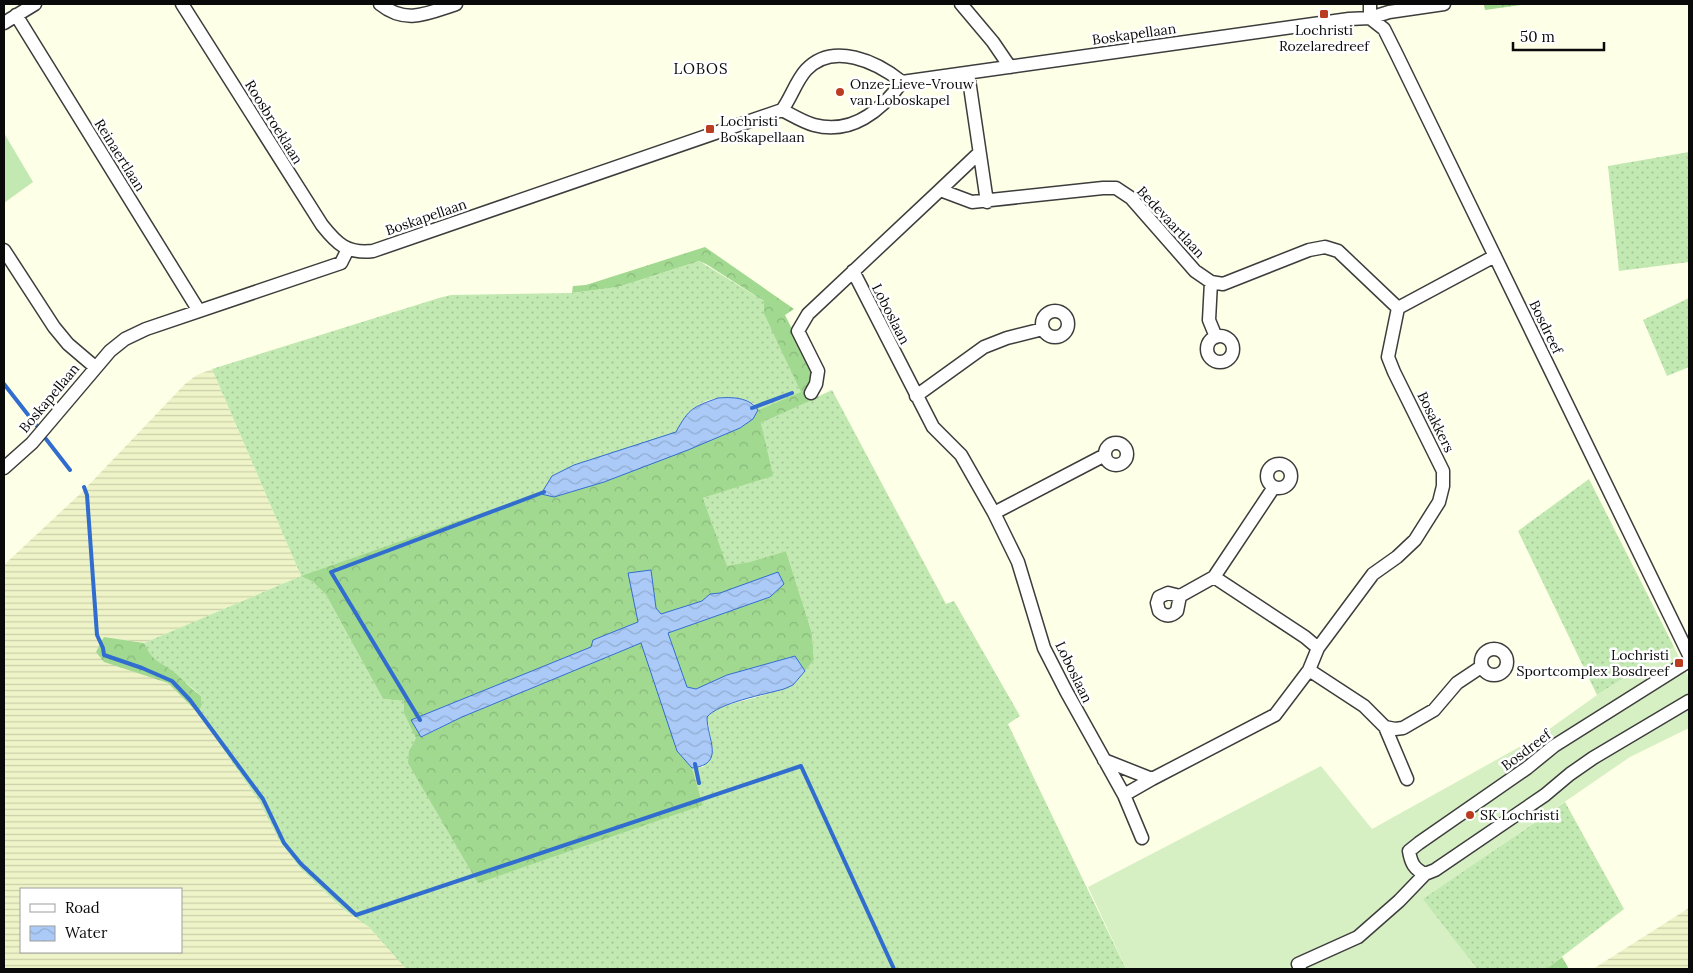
<svg xmlns="http://www.w3.org/2000/svg" width="1693" height="973" viewBox="0 0 1693 973" font-family="Lora,serif">
<style>
.farmland{fill:url(#farmland-rules);fill-rule:evenodd}
.grass{fill:url(#grass-dots)}
.forest{fill:url(#forest-crowns)}
.park{fill:#c2e9b1}
.pitch{fill:#d6f0c3}
.water{fill:url(#water-waves);stroke:#316dce}
.lines{fill:none;stroke-linecap:round;stroke-linejoin:round}
.stream{stroke:#316dce;stroke-width:4}
.street-casing{stroke:#3d3d3d;stroke-width:15}
.street{stroke:#fff;stroke-width:12}
.poi-dot{fill:#ba3c21;stroke:#fff;stroke-width:2}
.labels{text-anchor:middle;dominant-baseline:central;stroke-width:5;stroke-linejoin:round;paint-order:stroke}
.poi-label{font-size:14px;fill:#0a0a0a;stroke:#fff;text-anchor:start}
.street-label{font-size:14px;fill:#0a0a0a;stroke:#fff}
.neighbourhood-label{font-size:15px;letter-spacing:1px;fill:#0a0a0a;stroke:#fff}
</style>
<defs>
<pattern id="farmland-rules" width="6" height="5" patternUnits="userSpaceOnUse" patternTransform="scale(1.25)"><rect width="6" height="5" fill="#eef4c8"/><path d="M0 2.5h6" fill="none" stroke="#cbd0aa"/></pattern>
<pattern id="grass-dots" width="8" height="8" patternUnits="userSpaceOnUse" patternTransform="scale(1.25)"><rect width="8" height="8" fill="#c2e9b1"/><path d="M2 2h.1M6 6h.1" fill="none" stroke="#a5c697" stroke-width="1.8" stroke-linecap="round"/></pattern>
<pattern id="forest-crowns" width="20" height="18" patternUnits="userSpaceOnUse" patternTransform="scale(1.25)"><rect width="20" height="18" fill="#a1d990"/><path d="M2 6a3 3 0 1 1 6 0M12 15a3 3 0 1 1 6 0" fill="none" stroke="#89b97b"/></pattern>
<pattern id="water-waves" width="16" height="10" patternUnits="userSpaceOnUse" patternTransform="scale(1.25)"><rect width="16" height="10" fill="#abcaf7"/><path d="M0 5q4-4 8 0t8 0" fill="none" stroke="#92acd2"/></pattern>
</defs>
<rect width="100%" height="100%" fill="#feffe7"/>
<path class="farmland" d="M212,369L301,576L144,643L104,637L141,673L168,683L198,713L259,801L280,842L300,868L343,909L369,927L406,969H4V565L81,493L186,383L197,375ZM21,889H181V952H21Z
M1689,908V969H1593Z"/>
<path class="grass" d="M1689,152V262L1619,271L1608,166Z
M699,261L764,301V314L802,392L758,410L753,403C742,402 728,397 718,398C696,401 685,415 677,432L574,465L552,476L541,494L489,510L302,576L313,582L326,595L383,699L404,701L416,738L409,751L703,805L692,768L703,767L713,750L707,717L710,713L724,706L757,697L793,685L814,660L812,633L786,551L749,562L727,567L703,498L772,476L761,423L832,390L946,604L954,601L1020,716L1008,724L1126,969H406L369,927L343,909L300,868L280,842L259,801L198,713L202,705L201,696L175,673L159,664L149,654L144,643L301,576L212,369L439,298L451,295L572,293L618,287Z
M1689,298V367L1667,376L1643,320Z
M1589,479L1674,647L1597,695L1518,531Z
M1565,802L1624,909L1546,969H1477L1422,899Z"/>
<path class="forest" d="M1484,4H1527L1485,10Z
M705,247L794,309L785,315L813,371V379L809,387L814,399L761,423L773,476L703,498L727,566L749,562L786,551L812,633L814,660L805,671L795,656L727,675L696,689L686,687L668,633L770,597L720,593L710,594L702,601L661,614L656,608L651,570L629,573L638,622L593,640L591,647L411,720L422,737L462,717L641,643L677,751L692,768L703,805L478,883L408,763L409,751L416,738L404,713V701L383,699L326,595L313,582L301,576L489,510L541,494L554,497L604,482L740,428L753,419L758,410L801,392L764,314V301L706,264L699,261L618,287L572,293L573,286L586,285Z
M104,637L144,643C153,662 159,661 174,672C184,680 191,689 201,696L202,705L198,713L168,683L104,662L96,652Z
M1562,957L1569,969H1546Z"/>
<path class="park" d="M4,133L33,182L4,203Z"/>
<path class="pitch" d="M1674,647L1689,678V728L1630,757L1423,899L1477,969H1126L1088,887L1321,766L1372,829L1541,735L1597,695Z"/>
<path class="water" d="M718,398C732,397 749,397 758,410L753,419L740,428L688,450L604,482L554,497L541,494L552,476L574,465L676,432C689,408 693,407 718,398Z
M651,570L656,608L661,614L702,601L710,594L720,593L778,572L784,584L770,597L668,633L687,687L696,689L727,675L795,656L805,671L793,685L784,689C766,694 718,703 707,717C707,739 726,764 692,768L677,751L641,643L462,717L421,737L411,720L591,647L593,640L638,622L628,573Z"/>
<g class="lines">
<path class="stream" d="M4,384L36,425
M752,408L792,393
M46,439L70,470
M84,487L87,495L97,635L103,648L104,655L142,668L172,681L190,700L263,799L284,843L301,864L356,915L801,766L894,969
M420,720L331,572L544,492
M695,764L699,783"/>
<defs>
<path id="street" d="M182,4L322,225C337,244 347,254 373,251L782,110C791,98 796,81 806,70C833,41 877,62 902,82
M380,4C406,25 428,13 456,4
M961,4L993,42L1010,67
M1370,4V18
M16,15L199,311
M1370,18L1384,29L1396,53L1689,655
M4,23L35,4
M968,73L987,202
M782,110C792,115 803,122 814,125C851,135 881,111 902,82L1349,19L1370,18L1389,12L1444,4
M979,153L940,190L972,202L1103,188H1116L1131,198L1195,271L1211,282L1223,284L1309,250L1325,247L1338,251L1398,308
M4,250L54,327L68,344L95,367
M853,271L933,427L961,455L994,513L1018,562L1044,648L1066,691L1124,795L1142,838
M1211,282L1209,320L1216,337
M1398,308L1495,256
M1042 324a13 13 0 1 1 26 0a13 13 0 1 1-26 0Z
M1207 349a13 13 0 1 1 26 0a13 13 0 1 1-26 0Z
M811,393L816,384L818,371L798,331L808,314L940,190
M916,396L984,347L1007,338L1043,329
M1105 454a11 11 0 1 1 22 0a11 11 0 1 1-22 0Z
M1267 476a12 12 0 1 1 24 0a12 12 0 1 1-24 0Z
M4,468L32,443L110,351L125,339L146,329L341,263L348,249
M1274,487L1214,577L1305,637L1318,648
M994,513L1105,455
M1168,593L1180,596L1177,611C1171,617 1165,617 1159,611L1157,603L1159,597Z
M1180,596L1214,577
M1481 662a13 13 0 1 1 26 0a13 13 0 1 1-26 0Z
M1689,661L1554,746L1527,768L1419,843L1409,851C1411,863 1414,869 1425,874L1435,870L1545,795L1570,774L1593,758L1689,701
M1309,670L1364,706L1385,727L1395,729L1403,728L1434,710L1457,683L1481,667
M1385,727L1407,779
M1104,760L1152,779
M1124,795L1152,779L1275,715L1309,670L1318,648L1373,574L1397,557L1415,540L1439,502L1443,486V471L1394,372L1388,357L1398,308
M1300,969L1298,964L1358,937L1399,901L1425,874"/>
</defs>
<use href="#street" class="street-casing"/>
<use href="#street" class="street"/>
</g>
<g class="poi-dot">
<rect x="1319" y="9" width="10" height="10" rx="2.5"/>
<circle cx="840" cy="92" r="5"/>
<rect x="705" y="124" width="10" height="10" rx="2.5"/>
<rect x="1674" y="658" width="10" height="10" rx="2.5"/>
<circle cx="1470" cy="815" r="5"/>
</g>
<g class="labels">
<g class="poi-label">
<text x="1324" y="30" text-anchor="middle">Lochristi<tspan x="1324" dy="16">Rozelaredreef</tspan></text>
<text x="850" y="84">Onze-Lieve-Vrouw<tspan x="850" dy="16">van Loboskapel</tspan></text>
<text x="720" y="121">Lochristi<tspan x="720" dy="16">Boskapellaan</tspan></text>
<text x="1669" y="655" text-anchor="end">Lochristi<tspan x="1669" dy="16">Sportcomplex Bosdreef</tspan></text>
<text x="1480" y="815">SK Lochristi</text>
</g>
<g class="street-label">
<text transform="translate(1134 34) rotate(-8)">Boskapellaan</text>
<text transform="translate(274 122) rotate(58)">Roosbroeklaan</text>
<text transform="translate(120 155) rotate(58)">Reinaertlaan</text>
<text transform="translate(426 217) rotate(-19)">Boskapellaan</text>
<text transform="translate(1171 222) rotate(47)">Bedevaartlaan</text>
<text transform="translate(891 314) rotate(63)">Loboslaan</text>
<text transform="translate(1546 327) rotate(64)">Bosdreef</text>
<text transform="translate(49 398) rotate(-50)">Boskapellaan</text>
<text transform="translate(1436 422) rotate(64)">Bosakkers</text>
<text transform="translate(1074 672) rotate(64)">Loboslaan</text>
<text transform="translate(1526 750) rotate(-37)">Bosdreef</text>
</g>
<g class="neighbourhood-label">
<text x="701" y="68">LOBOS</text>
</g>
</g>
<rect width="1693" height="973" fill="none" stroke="#0a0a0a" stroke-width="10"/>
<rect x="20" y="888" width="162" height="65" fill="#ffffff" stroke="#9d9d9d"/>
<rect x="30" y="904" width="25" height="8" fill="#ffffff" stroke="#9d9d9d"/>
<text x="65" y="913" font-size="15" fill="#0a0a0a">Road</text>
<rect x="30" y="926" width="25" height="15" fill="url(#water-waves)" stroke="#9d9d9d"/>
<text x="65" y="938" font-size="15" fill="#0a0a0a">Water</text>
<path d="M1513 42v8h91v-8" fill="none" stroke="#0a0a0a" stroke-width="2.5"/>
<text x="1520" y="42" font-size="15" fill="#0a0a0a" stroke="#ffffff" stroke-width="4" paint-order="stroke">50 m</text>
</svg>
